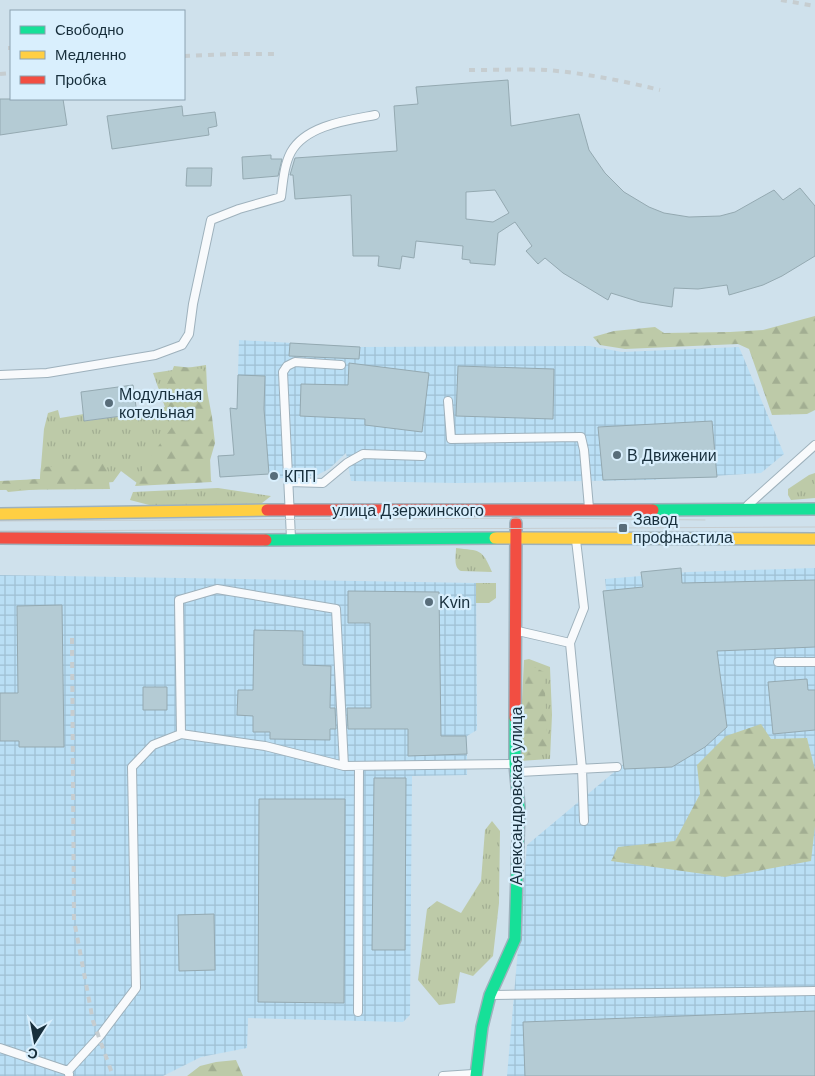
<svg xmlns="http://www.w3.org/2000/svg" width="815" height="1076" viewBox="0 0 815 1076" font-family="Arial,sans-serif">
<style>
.industrial{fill:url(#industrial-grid)}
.grass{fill:url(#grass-tufts)}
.forest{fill:url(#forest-firs)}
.building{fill:#b4cbd4;stroke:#94a9b1;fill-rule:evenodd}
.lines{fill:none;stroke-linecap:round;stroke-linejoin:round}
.lane-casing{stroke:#9eb1bc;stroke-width:10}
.fast-casing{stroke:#9eb1bc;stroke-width:14}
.slow-casing{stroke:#9eb1bc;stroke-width:14}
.jam-casing{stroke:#9eb1bc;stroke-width:14}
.lane{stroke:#f8fafc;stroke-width:8}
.fast{stroke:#16e098;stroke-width:11}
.slow{stroke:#ffcf43;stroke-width:11}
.jam{stroke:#f24e42;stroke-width:11}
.tram{stroke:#c6cdd0;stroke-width:1}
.rail{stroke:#c6cdd0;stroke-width:4;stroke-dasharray:6 6;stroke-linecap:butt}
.poi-dot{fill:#586d7a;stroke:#d9effd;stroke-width:2}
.labels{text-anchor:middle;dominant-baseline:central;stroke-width:4.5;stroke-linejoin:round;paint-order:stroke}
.poi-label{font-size:16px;fill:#182f3c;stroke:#d9effd;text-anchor:start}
.street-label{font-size:16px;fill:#182f3c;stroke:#d9effd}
</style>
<defs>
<pattern id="industrial-grid" width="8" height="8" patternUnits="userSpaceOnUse" patternTransform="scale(1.25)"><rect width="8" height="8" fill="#badff5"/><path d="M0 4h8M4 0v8" fill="none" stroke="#9fc0d3"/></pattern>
<pattern id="grass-tufts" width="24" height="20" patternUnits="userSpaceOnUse" patternTransform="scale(1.25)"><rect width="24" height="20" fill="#bdcaa8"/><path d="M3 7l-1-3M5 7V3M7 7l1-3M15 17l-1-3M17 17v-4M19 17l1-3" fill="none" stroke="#a2ae92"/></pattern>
<pattern id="forest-firs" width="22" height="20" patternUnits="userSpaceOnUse" patternTransform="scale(1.25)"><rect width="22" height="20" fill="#bdcaa8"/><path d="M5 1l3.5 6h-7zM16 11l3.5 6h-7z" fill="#a2ae92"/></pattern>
</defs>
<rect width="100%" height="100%" fill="#cfe1ec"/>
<path class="industrial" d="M239,340L360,347L590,346L622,352L739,347L784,454L761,473L648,480L457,483L351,481L346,453L329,469L315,476L269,479L268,474L220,477L218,456L234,455L230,408H237Z
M815,568V1076H507L527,845L625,763L605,579L689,572Z
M0,575L476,583L477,730L467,736V775L412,776L410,1015L403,1022L248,1018L247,1048L201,1057L163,1076H0Z"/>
<path class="grass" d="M206,365L211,481L137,483L121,471L113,482L8,492L0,482L40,479L44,429L48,413L58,410L60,418L84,414L85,421L137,414L165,407L153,373Z
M815,473V498L791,500L788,495V489L809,475Z
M218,488L271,496L257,507L153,506L130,500L133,492Z
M456,548C480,551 482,548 492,572L461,571C453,567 456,556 456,548Z
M476,583H496V598L489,603H476Z
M529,659L550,667L552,715L550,759L519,761L524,660Z
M492,821L500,831L499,903L493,956L473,976L460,972L455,1003L439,1005L418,980L427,909L437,901L461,913L481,881L485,830Z"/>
<path class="forest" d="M815,316V410L807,414L772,415L749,349L738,344L625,349L600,345L593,337L614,331L655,327L664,333L730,332L763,330Z
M174,366L203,369L212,417L215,443L206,474L212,482L135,486L144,466L172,427L165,407L167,384Z
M106,460L110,489L0,490V481L40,479L41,467L80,465Z
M526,663L544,672L548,753L522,756Z
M761,724L771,739L807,738L815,770V826L811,861L725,877L611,861L618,847L675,841L700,794L697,765L726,736Z
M236,1060L243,1076H187L200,1066L216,1062Z"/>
<path class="building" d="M508,80L511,126L579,114L589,150L605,173L624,192L649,207L664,213L689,217L720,216L735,212L774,190L783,200L800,188L815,206V256L782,276L763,285L729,295L727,285L698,289L674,288L672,307L640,302L611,293L608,300L563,273L545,258L538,264L526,251L532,246L515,222L498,233L495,265L470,263V260L462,259L463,246L416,241L414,258L402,256L400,269L378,266L379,256H353L351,195L295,199L293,175H290L295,158L397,151L394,106L418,104L416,87ZM495,190L509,213L493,222L466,219V192Z
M0,99H63L67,125L0,135Z
M182,106L183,116L215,112L217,126L208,128L209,135L112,149L107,116Z
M271,155V159H282L278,176L243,179L242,157Z
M187,168H212L211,186H186Z
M290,343L360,347L359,359L289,356Z
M349,363L429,373L422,432L365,425V419L300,416L301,384L348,385Z
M458,366L554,369L553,419L456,416Z
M238,375L265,376L264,409L269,474L220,477L218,456L234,455L230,408L237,409Z
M133,385L137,414L84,421L81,392Z
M712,421L717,477L603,480L598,427Z
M681,568L682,583L815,580V647L717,651L727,727L705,747L672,767L624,769L603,591L643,587L641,572Z
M348,591L439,592L441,736H466L467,754L408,756V729H348L347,708H371L370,623H348Z
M62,605L64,747H19V741H0V693H18L17,606Z
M254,630L303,631V665L331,666L330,708H335L336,729H330V740L270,739V732H253V716L237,715L238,690H253Z
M807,679L808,690H815V730L773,734L768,682Z
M143,687H167V710H143Z
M374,778H406L405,950H372Z
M259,799H345L344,1003L258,1002Z
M214,914L215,970L179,971L178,915Z
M815,1011V1076H525L523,1022Z"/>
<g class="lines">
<defs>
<path id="lane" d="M0,375L47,373L155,355L182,345L189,334L193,304L211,220L239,209L281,197C283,182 284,165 291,152C306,125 349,120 375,115
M448,401L451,439L581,437L584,450L589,508
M289,482L323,483L347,463L363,454L422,456
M748,505L815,445
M291,538L283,372L287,366L295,362L341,365
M518,631L570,643L582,769L584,821
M570,643L584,608L576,540
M778,662H815
M181,734L265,746L344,766
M519,772L617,767
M492,995L815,991
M358,1012L359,766
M0,1048L68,1071L69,1074
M68,1071L99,1037L136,988L132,767L153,745L181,734L179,600L217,589L336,609L344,766L514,764
M443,1076L473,1074"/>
<path id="fast" d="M653,510L815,509
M266,540L495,538
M476,1076L482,1027L490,995L515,939L519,807L515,764V718"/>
<path id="slow" d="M0,514L267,510
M495,538L815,539"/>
<path id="jam" d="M267,510H653
M0,538L266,540
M515,718L516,523"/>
</defs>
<use href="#lane" class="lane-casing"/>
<use href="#fast" class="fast-casing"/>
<use href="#slow" class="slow-casing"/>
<use href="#jam" class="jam-casing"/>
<use href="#lane" class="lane"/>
<use href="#fast" class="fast"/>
<use href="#slow" class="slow"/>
<use href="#jam" class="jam"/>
<path class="tram" d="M0,521L537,518L705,520
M0,531L815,527"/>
<path class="rail" d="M781,0L815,6
M8,48H11
M184,56L229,54H274
M469,70C495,70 521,69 546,70C585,73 623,81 660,90
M0,74L11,73
M72,638L74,920L93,1021L113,1076"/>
</g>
<g class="poi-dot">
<circle cx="109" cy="403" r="5"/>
<circle cx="617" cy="455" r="5"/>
<circle cx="274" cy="476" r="5"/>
<rect x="618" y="523" width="10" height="10" rx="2.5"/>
<circle cx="429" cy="602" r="5"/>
</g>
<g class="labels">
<g class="poi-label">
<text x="119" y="394">Модульная<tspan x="119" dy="18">котельная</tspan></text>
<text x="627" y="455">В Движении</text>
<text x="284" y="476">КПП</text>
<text x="633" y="519">Завод<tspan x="633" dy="18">профнастила</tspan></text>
<text x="439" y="602">Kvin</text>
</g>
<g class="street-label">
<text x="408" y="510">улица Дзержинского</text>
<text transform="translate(516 796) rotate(-90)">Александровская улица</text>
</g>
</g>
<rect x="10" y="10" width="175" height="90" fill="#d9effd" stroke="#8ca2b0"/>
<rect x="20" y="26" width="25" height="8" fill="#16e098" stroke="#8ca2b0"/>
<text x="55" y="35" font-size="15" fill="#182f3c">Свободно</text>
<rect x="20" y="51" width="25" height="8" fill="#ffcf43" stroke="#8ca2b0"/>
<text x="55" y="60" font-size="15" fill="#182f3c">Медленно</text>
<rect x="20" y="76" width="25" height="8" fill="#f24e42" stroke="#8ca2b0"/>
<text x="55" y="85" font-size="15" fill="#182f3c">Пробка</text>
<g transform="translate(35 1041) rotate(191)" stroke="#d9effd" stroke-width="4" paint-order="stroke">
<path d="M0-4L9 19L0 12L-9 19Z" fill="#182f3c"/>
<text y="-8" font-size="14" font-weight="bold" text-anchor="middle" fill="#182f3c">С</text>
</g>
</svg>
